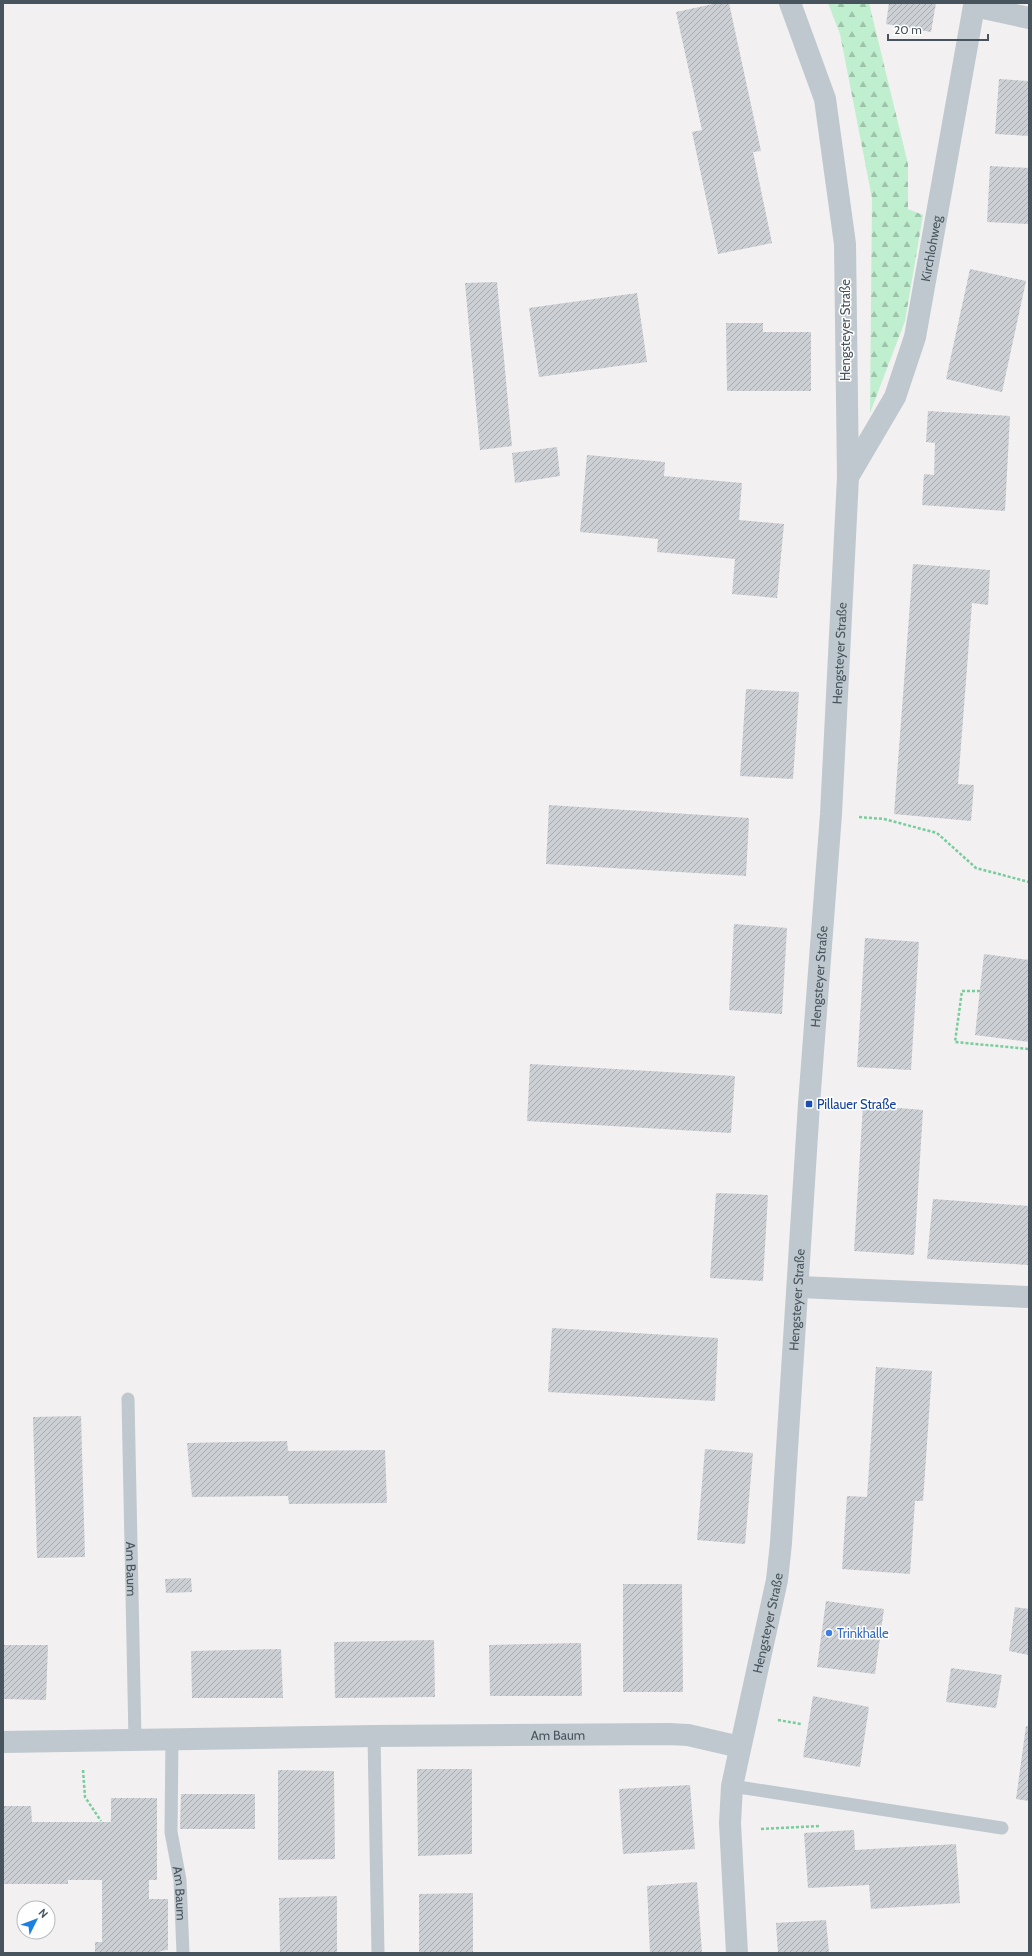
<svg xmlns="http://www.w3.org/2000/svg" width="1032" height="1956" viewBox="0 0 1032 1956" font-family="Cabin,sans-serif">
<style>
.forest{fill:url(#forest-firs)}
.building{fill:url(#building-hatch)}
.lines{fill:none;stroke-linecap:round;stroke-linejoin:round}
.path{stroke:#77cd9c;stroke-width:2.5;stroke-dasharray:3 2;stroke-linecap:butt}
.service{stroke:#bec8ce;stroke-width:13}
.minor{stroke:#bec8ce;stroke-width:22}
.transit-dot{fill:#1a4fb4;stroke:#fff;stroke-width:1.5}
.shop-dot{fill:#3f7fe0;stroke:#fff;stroke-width:1.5}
.labels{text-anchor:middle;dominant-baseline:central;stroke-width:3;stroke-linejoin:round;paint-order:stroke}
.street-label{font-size:13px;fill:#48545d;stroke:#fff}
.transit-label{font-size:13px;fill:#164399;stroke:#fff;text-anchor:start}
.shop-label{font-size:13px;fill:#366cbe;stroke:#fff;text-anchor:start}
</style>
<defs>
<pattern id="forest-firs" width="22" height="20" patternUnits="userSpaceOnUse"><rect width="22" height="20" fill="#bfefce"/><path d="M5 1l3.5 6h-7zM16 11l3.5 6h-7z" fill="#9dc4aa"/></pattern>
<pattern id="building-hatch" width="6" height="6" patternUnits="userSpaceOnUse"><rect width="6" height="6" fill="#cccfd4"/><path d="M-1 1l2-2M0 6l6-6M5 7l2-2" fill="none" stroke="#a8abaf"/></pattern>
</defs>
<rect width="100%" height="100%" fill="#f2f0f0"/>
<path class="forest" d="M828,3H869L908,164V209L923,215L905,321L870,413L872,198L840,34Z"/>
<path class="building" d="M718,3H729L761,151L753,152L772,243L718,254L692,132L702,130L676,12Z
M889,3H936L931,32L886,24Z
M999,79L1029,81V136L995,134Z
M990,166L1029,168V224L987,222Z
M970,269L1026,281L1002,392L946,379Z
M497,282L512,446L480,450L465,283Z
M637,293L647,362L539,377L529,308Z
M726,323H763V332H811V391H727Z
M928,411L1010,416L1005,511L922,505L924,474L934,475L935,443L926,442Z
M557,447L560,476L515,483L512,453Z
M587,455L665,462L664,476L742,483L739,520L784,524L777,598L732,594L735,559L657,552L658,539L580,532Z
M913,564L990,570L988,605L972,603L958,784L974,785L971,821L894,814Z
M746,689L799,692L793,779L740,776Z
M549,805L749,818L746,876L546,864Z
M734,924L787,928L782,1014L729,1010Z
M865,938L919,942L911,1070L857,1067Z
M984,954L1029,960V1042L975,1035Z
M530,1064L735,1076L731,1133L527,1121Z
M863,1105L923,1110L914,1255L854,1251Z
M716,1193L768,1195L763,1281L710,1278Z
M933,1199L1029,1206V1265L927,1259Z
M552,1328L718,1338L715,1401L548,1392Z
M876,1367L932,1371L923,1501H915L910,1574L842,1569L847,1496L867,1497Z
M81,1416L85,1557L37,1558L33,1417Z
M287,1441L288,1451L385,1450L387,1503L289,1504L288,1496L192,1497L187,1443Z
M705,1449L753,1453L745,1544L697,1540Z
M191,1578L192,1592L166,1593L165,1579Z
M623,1584H682L683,1692H623Z
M826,1601L884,1609L875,1674L817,1667Z
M1015,1607L1029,1609V1655L1009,1651Z
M434,1640L435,1697L335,1698L334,1642Z
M581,1643L582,1696H490L489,1645Z
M3,1645H48L46,1700L3,1699Z
M281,1649L283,1698H192L191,1651Z
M951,1668L1002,1675L996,1708L946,1702Z
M813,1696L869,1707L860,1767L803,1757Z
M1026,1726L1029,1727V1801L1016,1799Z
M417,1769H472V1854L418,1856Z
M278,1770L334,1771L335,1859L278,1860Z
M690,1785L695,1849L623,1854L619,1789Z
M181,1794H255V1829H180Z
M111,1798H157V1880H149V1899H168V1950L160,1951L161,1953H95V1942H102V1880H68V1884H3V1806H31L32,1822H111Z
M854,1830L855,1850L956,1844L960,1903L871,1909L869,1885L808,1888L804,1833Z
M697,1882L702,1953H650L647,1886Z
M473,1893V1953H419V1894Z
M337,1896V1953H280L279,1898Z
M826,1920L829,1953H778L776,1923Z"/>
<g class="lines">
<path class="path" d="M859,817L884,819L937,833L976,868L1029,882
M980,991H962L955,1042L1029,1049
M778,1720L801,1724
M83,1770L85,1797L101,1821
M761,1829L819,1826"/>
<g class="service">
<path id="s1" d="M128,1399L135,1739"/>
<path d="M374,1736L378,1953"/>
<path id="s2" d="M172,1739L171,1832L180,1880L183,1953"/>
<path d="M732,1786L1002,1828"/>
</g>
<g class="minor">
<path id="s3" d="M848,477L895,397L915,337L974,6L1029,18"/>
<path d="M799,1287L1029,1297"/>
<path id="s4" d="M3,1742L374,1736L669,1734L688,1735L740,1747"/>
<path id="s5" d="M737,1953L730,1823L732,1786L777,1580L781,1543L809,1104L831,814L848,477L845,244L825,99L790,3"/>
</g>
</g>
<rect class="transit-dot" x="805" y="1100" width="8" height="8" rx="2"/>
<circle class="shop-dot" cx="829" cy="1633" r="4"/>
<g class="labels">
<g class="street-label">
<text stroke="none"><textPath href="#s3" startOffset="246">Kirchlohweg</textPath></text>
<text transform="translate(845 330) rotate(-90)">Hengsteyer Straße</text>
<text stroke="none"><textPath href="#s5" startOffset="1307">Hengsteyer Straße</textPath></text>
<text stroke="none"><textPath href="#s5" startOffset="983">Hengsteyer Straße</textPath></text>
<text stroke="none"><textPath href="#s5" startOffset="659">Hengsteyer Straße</textPath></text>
<text stroke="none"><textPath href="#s1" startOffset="170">Am Baum</textPath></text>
<text stroke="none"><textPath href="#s5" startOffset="334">Hengsteyer Straße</textPath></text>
<text stroke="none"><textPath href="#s4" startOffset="555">Am Baum</textPath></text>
<text stroke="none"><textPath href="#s2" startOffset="155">Am Baum</textPath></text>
</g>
<g class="transit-label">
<text x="817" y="1104">Pillauer Straße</text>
</g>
<g class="shop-label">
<text x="837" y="1633">Trinkhalle</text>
</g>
</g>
<rect width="1032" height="1956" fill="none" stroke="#48545d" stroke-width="8"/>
<g transform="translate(36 1920) rotate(48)"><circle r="19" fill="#ffffff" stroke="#b6bbbe"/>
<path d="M0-3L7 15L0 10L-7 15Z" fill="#1b80e1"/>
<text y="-6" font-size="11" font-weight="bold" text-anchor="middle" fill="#48545d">N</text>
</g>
<path d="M888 34v6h100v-6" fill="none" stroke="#48545d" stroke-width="2"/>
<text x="894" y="34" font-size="12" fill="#48545d" stroke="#ffffff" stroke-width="3" paint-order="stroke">20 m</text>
</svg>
